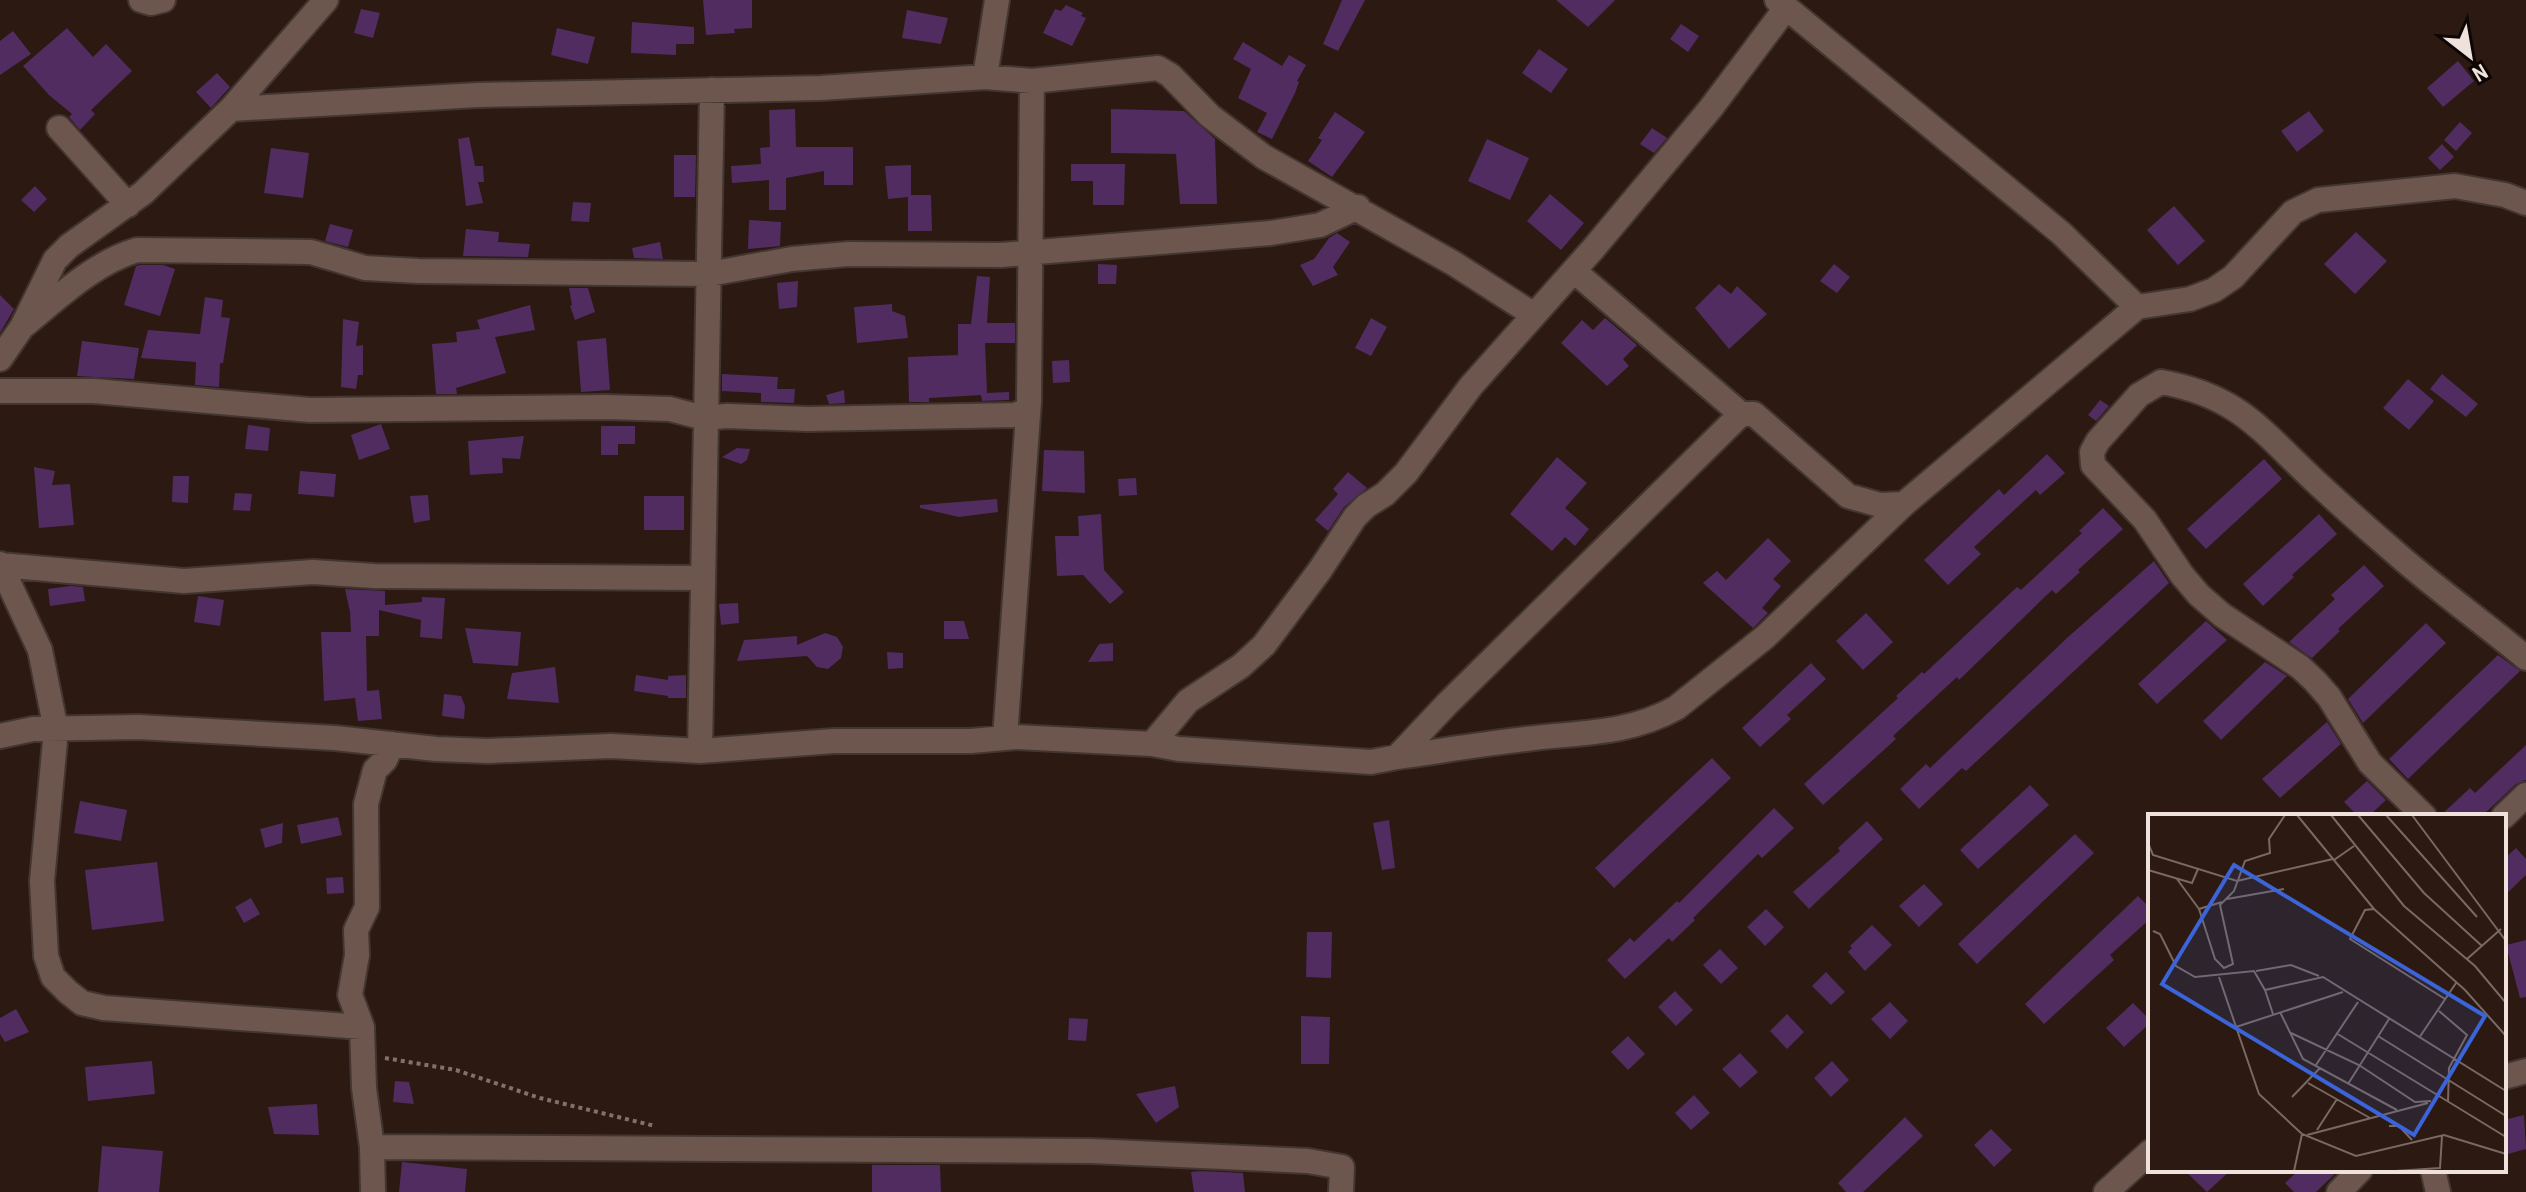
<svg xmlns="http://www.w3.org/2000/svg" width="2526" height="1192" viewBox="0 0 2526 1192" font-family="'Archivo Narrow',sans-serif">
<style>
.building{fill:#512c61}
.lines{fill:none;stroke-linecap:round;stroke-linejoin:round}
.minor-casing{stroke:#433531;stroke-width:28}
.path{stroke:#81716a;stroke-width:4;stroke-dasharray:4 4;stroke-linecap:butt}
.minor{stroke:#6d564d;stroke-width:24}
.inset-road{fill:none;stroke:#7a6962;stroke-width:2}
.view{fill:#3c64d9;fill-opacity:0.15;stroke:#3c64d9;stroke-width:4}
.inset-edge{fill:none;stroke:#efe2dc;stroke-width:4}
</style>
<rect width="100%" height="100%" fill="#2c1911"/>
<path class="building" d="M703,0H752V28L734,29L735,33L706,35Z
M1342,0H1365L1338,51L1323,44Z
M1556,0H1615L1588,27Z
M1066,5L1083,13L1081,16L1086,18L1072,46L1043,33L1055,9L1061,11Z
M361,9L380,13L373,38L354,33Z
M907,10L948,18L941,44L902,38Z
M632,22L694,27V44H676V55L631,53Z
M1681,24L1699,36L1688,52L1670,39Z
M67,28L93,57L106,44L132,71L91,110L95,114L80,130L69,117L72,114L49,95L23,66Z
M557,28L595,37L588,64L551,55Z
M13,31L31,54L0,75V41Z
M1243,42L1282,66L1289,55L1306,65L1297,81L1299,82L1295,93L1272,139L1257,132L1267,113L1238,98L1251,69L1233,59Z
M1539,49L1568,69L1551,93L1522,73Z
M2458,61L2474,81L2443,107L2427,88Z
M217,73L230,87L211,108L196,92Z
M795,109L796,147H853V185H824V171L786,178V210H769V180L732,183L731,166L761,164L760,148L770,147L769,110Z
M1111,109L1184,111L1215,139L1217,204H1180L1176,154L1111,153Z
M2309,111L2324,131L2297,152L2281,131Z
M1335,112L1365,132L1332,177L1308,161L1322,140L1318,138Z
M2460,122L2472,133L2456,151L2444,140Z
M1652,128L1667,138L1654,153L1640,144Z
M469,137L475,166H483L484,182H478L483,203L466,206L458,139Z
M1487,139L1529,158L1510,200L1468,181Z
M2442,144L2454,157L2440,170L2428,158Z
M271,148L309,153L303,198L264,193Z
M674,155H696L695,197H674Z
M1071,164H1125L1124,205H1093V181H1071Z
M911,165V195H931L932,231H908V197L888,199L885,166Z
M35,186L47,199L34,212L21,200Z
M1550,194L1584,223L1561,250L1527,221Z
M573,202L591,203L589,222L571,221Z
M2174,206L2205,241L2178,265L2147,230Z
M749,220L781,222L780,246L748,249Z
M330,224L353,230L348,247L325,241Z
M466,229L499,232L498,242L530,244L528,257L463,256Z
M2356,232L2387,261L2355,294L2324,264Z
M1337,233L1350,242L1333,267L1338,275L1313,286L1300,265L1314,259L1329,238Z
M660,242L663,259L634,258L632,248Z
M1098,264L1117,265L1116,284H1098Z
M1834,264L1850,277L1837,293L1820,281Z
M140,265H163L175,269L160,316L124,305L136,266Z
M977,276L990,277L987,323H1015V343H985L987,393L1009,392V400L982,401L981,395L929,398V402H909L908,357L958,355V324H971Z
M798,281L797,307L779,309L777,283Z
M1719,284L1731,294L1737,286L1767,314L1729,349L1695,308Z
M569,288H588L595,312L575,320L570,306L572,305Z
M0,295L14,309L0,333Z
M205,297L223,300L221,317L230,318L223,363H220L219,387L195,385L196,362L141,358L148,330L200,334Z
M892,304V311L905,316L908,338L857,343L854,307Z
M530,305L535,330L495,337L506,373L456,388L457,394H436L432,344L457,342L456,332L480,329L477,320Z
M1371,318L1387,327L1371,356L1355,348Z
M1605,318L1637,345L1623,359L1629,366L1607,386L1561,343L1582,320L1593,330Z
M343,319L359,322L356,346L363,345V375H358L356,389L341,387Z
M606,338L610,390L581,392L577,341Z
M82,341L139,348L134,379L77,376Z
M1069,360L1070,382L1053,383L1052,361Z
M722,374L778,377L777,389H795L794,403L761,402V393L722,391Z
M2442,374L2478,404L2466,417L2430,389Z
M2408,379L2434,401L2409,430L2383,408Z
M844,390L845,403L829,404L826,395Z
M2100,400L2109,406L2096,421L2088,415Z
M381,424L390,449L359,460L351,435Z
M248,425L270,428L268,451L245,449Z
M601,426H635V444H618V455H601Z
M524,436L520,459L502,458L503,473L470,475L468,441Z
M737,448L750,449L747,460L741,464L722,457Z
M1044,450L1084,451L1085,493L1042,491Z
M2047,454L2065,473L2040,495L2036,490L1974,547L1981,554L1948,585L1924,560L1999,489L2004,495Z
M1557,457L1587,483L1565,508L1589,529L1575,546L1565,537L1552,551L1510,514Z
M2264,459L2282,479L2206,549L2187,529Z
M34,467L55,471L52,485L70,484L74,525L39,528Z
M300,471L336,474L334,497L298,494Z
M1348,472L1367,488L1344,507L1328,531L1315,520L1338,494L1333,489Z
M173,476H189L188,503L172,502Z
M1136,478L1137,495L1119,496L1118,479Z
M235,493L252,494L250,511L233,510Z
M428,495L430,520L414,523L410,496Z
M644,496H684V530H644Z
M997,499L998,512L959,517L920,508V505Z
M2103,508L2123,529L2078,570L2080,572L2056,594L2052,590L1959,680L1957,677L1893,736L1896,739L1823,805L1804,784L1898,698L1896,696L1922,672L1924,674L2017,587L2021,590L2082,533L2079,531Z
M1101,514L1104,570L1124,592L1110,604L1083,575L1057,576L1055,536H1079L1078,516Z
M2319,514L2337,534L2292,575L2294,577L2263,606L2243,584Z
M1768,538L1791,561L1773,579L1781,586L1762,608L1768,613L1753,628L1703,583L1717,571L1726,580Z
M2154,561L2169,583L1966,771L1962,768L1919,809L1900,789L1926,764L1930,768L2067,638Z
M2364,565L2384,586L2338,629L2340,631L2312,658L2289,642L2335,599L2331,595Z
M70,586L83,587L85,601L50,606L48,589Z
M345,589L385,591V605L422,602V597L445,598L442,639L420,637L421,620L379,610V636H366L367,691L379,690L382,719L358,721L355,698L324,701L321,632H351L350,612Z
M198,596L224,600L220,626L194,622Z
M738,603L739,623L721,625L719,604Z
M1866,613L1893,642L1863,670L1836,641Z
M944,621H964L969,639H944Z
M2206,621L2227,640L2157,704L2138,684Z
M2426,623L2446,643L2363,723L2348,699Z
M465,628L521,632L518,666L473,663Z
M825,633L837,637L843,647L841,658L828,669L817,667L807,656L737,661L744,640L797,636V645Z
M1113,643V661L1088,662L1099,644Z
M887,652L903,653V668L888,669Z
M2498,655L2520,671L2408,779L2389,759Z
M2265,662L2287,676L2221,740L2203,721Z
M1811,663L1826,679L1787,715L1791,719L1760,747L1742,728Z
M555,667L559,703L507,699L512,673Z
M636,675L668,680V676L686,675V698H668V696L634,691Z
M444,694L461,696L465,706L464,719L442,716Z
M2327,722L2341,744L2280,798L2262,779Z
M2526,745V780L2516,784L2482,816H2440L2470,788L2475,793Z
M1712,758L1731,778L1614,888L1595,868Z
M2367,781L2386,800L2369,816H2358L2344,802Z
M2030,785L2049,805L1978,869L1960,850Z
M80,801L127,810L121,841L74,833Z
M1774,808L1794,828L1762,858L1758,854L1693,918L1695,920L1672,942L1669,938L1625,979L1607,960L1630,938L1634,942L1677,901L1679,903Z
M338,817L342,835L301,844L297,825Z
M1389,820L1395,868L1382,870L1373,823Z
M1867,821L1883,839L1809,909L1793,892L1840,851L1838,848Z
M283,823L282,843L265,848L260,829Z
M2075,834L2094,853L1977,964L1958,944Z
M2516,848L2526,859V875L2504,896V859Z
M157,862L164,921L92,930L85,870Z
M343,877L344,893L327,894L326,878Z
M1924,884L1943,904L1919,927L1899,906Z
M2138,896L2150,908V919L2110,955L2114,960L2044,1024L2025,1004Z
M251,898L260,914L244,923L235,907Z
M1766,909L1784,927L1765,946L1747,927Z
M1872,925L1892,945L1865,971L1848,952L1852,948L1850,946Z
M1307,932H1332L1331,978L1306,977Z
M2526,940V997L2520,998L2506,945Z
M1720,949L1738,968L1721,984L1703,965Z
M1826,972L1845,992L1831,1005L1812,986Z
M1675,991L1693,1010L1676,1026L1658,1007Z
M1890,1002L1908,1021L1890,1039L1871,1019Z
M2133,1003L2150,1020V1023L2124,1047L2106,1028Z
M16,1009L29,1032L5,1042L0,1034V1018Z
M1787,1014L1804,1032L1787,1049L1770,1031Z
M1301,1016L1330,1017L1329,1064H1301Z
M1069,1018L1088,1019L1086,1041L1068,1040Z
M1628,1036L1645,1054L1628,1070L1611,1052Z
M1740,1053L1758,1072L1740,1088L1722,1069Z
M152,1061L155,1094L88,1101L85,1067Z
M1832,1061L1849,1080L1831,1097L1814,1078Z
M395,1081L409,1082L414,1104L393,1102Z
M1175,1086L1179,1107L1156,1123L1136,1094Z
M1694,1095L1710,1113L1691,1130L1675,1113Z
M317,1104L319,1135L274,1134L268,1107Z
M2524,1115L2526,1149L2504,1155V1120Z
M1905,1117L1923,1136L1863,1192H1846L1838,1183Z
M1991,1129L2012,1150L1994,1167L1974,1145Z
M102,1146L163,1151L159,1192H98Z
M402,1162L467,1169L465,1192H399Z
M872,1165H940L941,1192H872Z
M2184,1170H2231L2207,1192Z
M2299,1170H2339L2316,1192H2294L2285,1183Z
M1201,1171L1243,1173L1245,1192H1194L1191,1172Z"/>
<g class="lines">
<defs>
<path id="minor" d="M141,0L151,3L163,0
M1777,0L2061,233L2137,307
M985,77L997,0
M231,109L478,95L821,88L985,77L1032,81L1158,68L1170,75L1210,116L1264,157L1453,263L1534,315
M59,128L128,205
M1574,271L1741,414
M22,327C57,299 93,263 137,250L311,252L365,268L418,271L709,274L792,259L848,254L1001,255L1271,233L1320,225L1358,207
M0,359L22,327L55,260L69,246L143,193L231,109L326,0
M0,391H94L310,410L606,407L670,409L704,418L727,416L808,419L1016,415L1028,409
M0,564L40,650L56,730L42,881L46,956L53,977L68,992L82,1003L104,1008L362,1027
M0,565L184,581L313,572L374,576L703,578
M0,736L33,729L138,727L335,738L436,749L488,751L611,746L700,751L834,741H971L1016,737L1152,744L1179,749L1371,762L1397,757L1447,704L1741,414H1754L1848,496L1880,505L1904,504L2137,307L2190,299L2214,290L2233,277L2293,212L2318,200L2455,186L2505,195L2526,203
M1005,738L1029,401L1032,81
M1152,744L1188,701L1241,666L1264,645L1320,570L1355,517L1366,506L1385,494L1406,473L1471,386L1593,249L1711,108L1786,8
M700,751L712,90
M1397,757C1440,751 1483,744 1526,739C1579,732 1627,735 1676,708L1765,637L1904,504
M2424,816L2370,763L2329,697L2315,681L2300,667L2222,615L2199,595L2182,575L2145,520L2093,465L2092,452L2098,441L2139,395L2161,382C2240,396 2262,432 2316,482C2343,507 2370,531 2398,555C2439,591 2484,623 2526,658
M2504,816L2526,795
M2504,1077L2526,1071
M372,1147L1091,1151L1308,1161L1342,1167L1341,1192
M2433,1170L2438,1192
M373,1192L372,1147L364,1088L362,1027L350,995L357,955L356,930L367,907L366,804L375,770L385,760L392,744
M2106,1192L2150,1152
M2339,1192L2360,1170"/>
</defs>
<use href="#minor" class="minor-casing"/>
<path class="path" d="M385,1058L456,1070L540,1098L655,1126"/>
<use href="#minor" class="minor"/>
</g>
<g transform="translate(2148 814)">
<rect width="358" height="358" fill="#2c1911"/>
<path class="inset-road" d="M149,1L226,95L317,176L358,222M183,1L256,92L327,152L358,189M210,1L276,79L334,132M238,1L329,103M264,1L358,127M0,29L5,41L89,67L185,45M186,46L206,32M0,56L44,69L50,55M29,65L51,95M79,85L136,75M74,88L51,95L67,145L76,154L85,150L72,91L86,77L97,47L122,39L121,25L137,1M226,95L217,96L202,125L297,185M5,117L12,120L28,152L47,163L106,157L117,176L175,163L358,277M319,145L353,115M108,157L143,151L171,162M71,163L111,280L154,320L208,342L296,321L358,340M117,176L125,200M291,197L319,221L301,254L300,288M132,198L155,245L249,296M88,213L195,178M143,219L211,251L267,288L283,287M188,219L358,323M230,222L358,302M271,224L308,169M168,251L210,188M160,269L222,304M200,270L241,205M144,283L172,254M241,312H251L264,326M169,316L189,285M159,321L280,289M146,357L154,320M247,357L292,354L294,322"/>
<path class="view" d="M86,51L337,202L266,321L14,170Z"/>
<rect width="358" height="358" class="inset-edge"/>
</g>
<g transform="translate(2470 56) rotate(149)" stroke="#0e0604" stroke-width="6" paint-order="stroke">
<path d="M0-6L14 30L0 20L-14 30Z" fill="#efe2dc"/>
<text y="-12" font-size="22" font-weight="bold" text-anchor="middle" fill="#efe2dc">N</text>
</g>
</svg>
